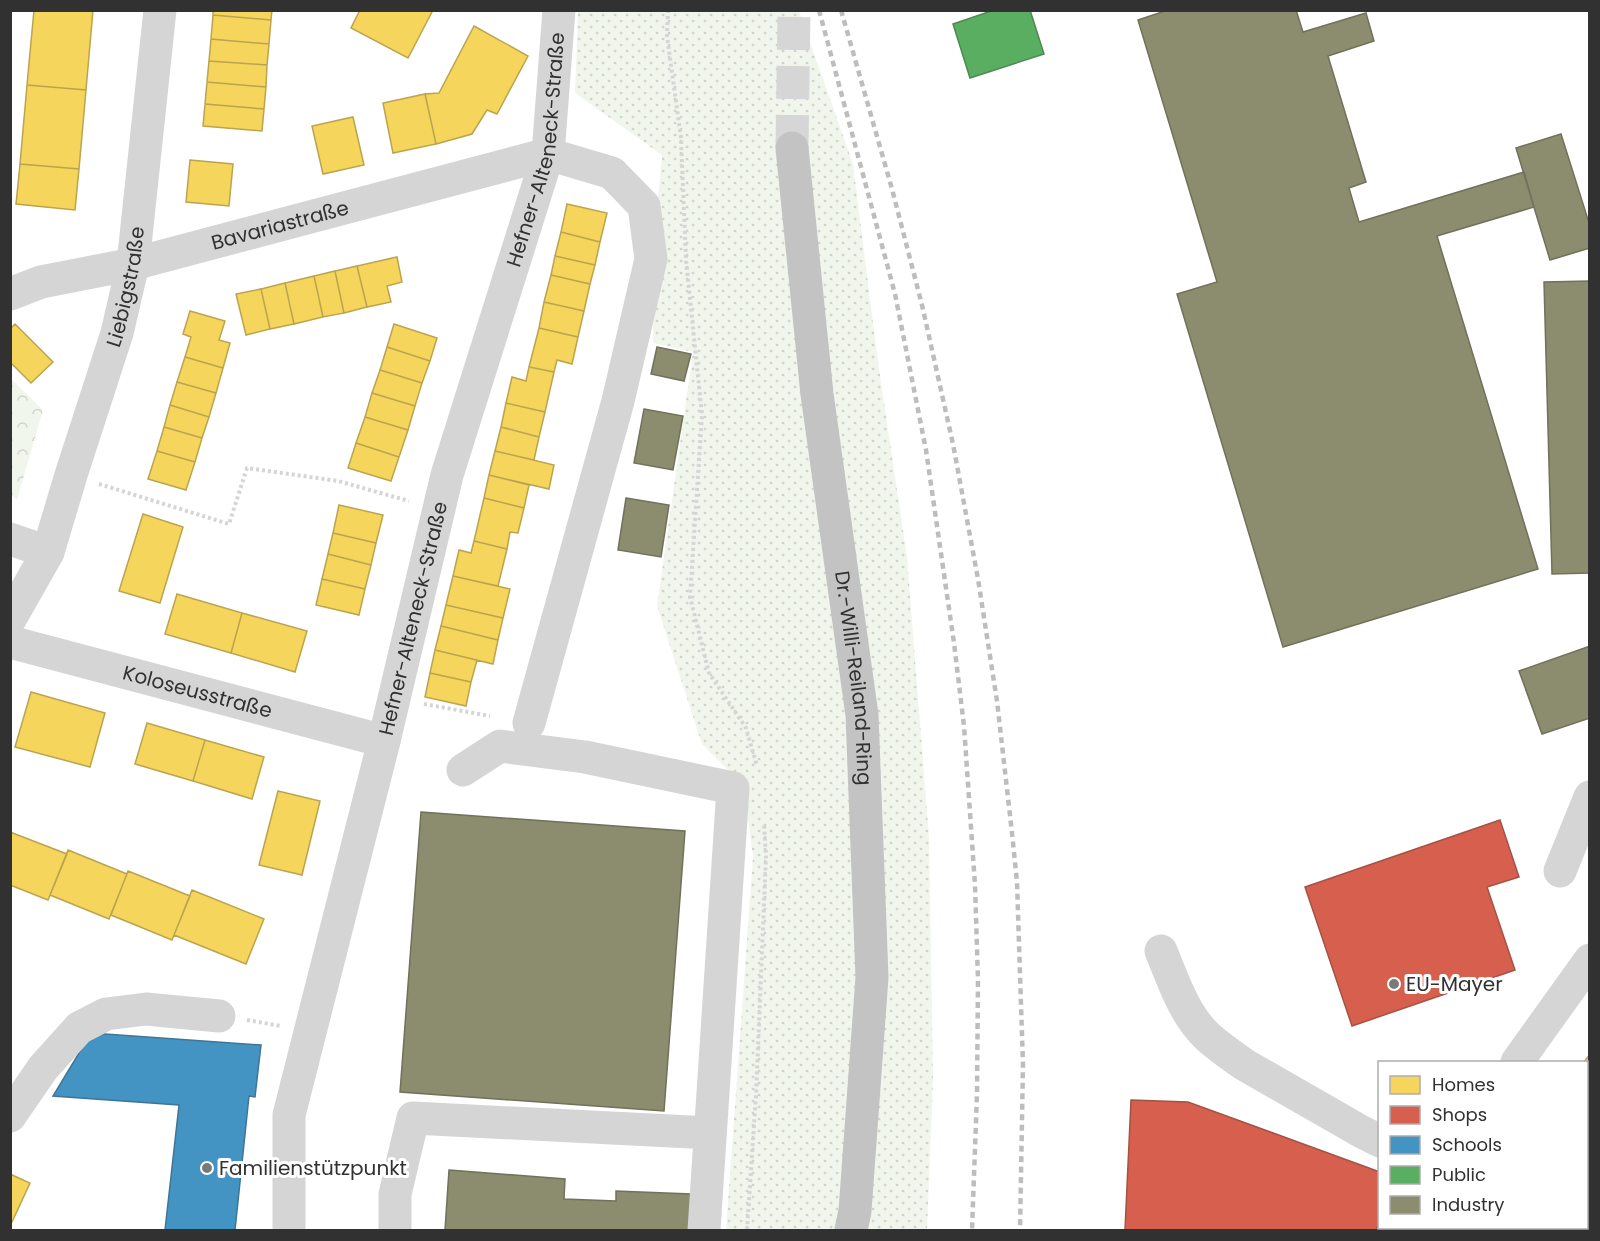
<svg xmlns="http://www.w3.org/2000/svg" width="1600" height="1241" viewBox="0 0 1600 1241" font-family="Poppins,sans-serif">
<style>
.grass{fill:url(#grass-dots)}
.forest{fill:url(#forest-crowns)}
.homes{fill:#f6d55c;stroke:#bba44f;stroke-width:1.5}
.shops{fill:#d6604d;stroke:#a45245;stroke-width:1.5}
.schools{fill:#4393c3;stroke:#3e7697;stroke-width:1.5}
.public{fill:#5aae61;stroke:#4e8853;stroke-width:1.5}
.industry{fill:#8c8c6e;stroke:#71715c;stroke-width:1.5}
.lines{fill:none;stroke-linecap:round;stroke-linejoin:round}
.highway-tunnel{stroke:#d6d6d6;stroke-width:33;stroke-dasharray:33 16;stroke-linecap:butt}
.path{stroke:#d5d5d5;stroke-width:4;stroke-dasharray:3 3;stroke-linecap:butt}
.minor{stroke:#d5d5d5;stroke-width:33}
.highway{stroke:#c3c3c3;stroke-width:33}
.rail{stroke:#bdbdbd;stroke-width:4.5;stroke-dasharray:6 4.5;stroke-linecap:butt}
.poi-dot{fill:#797979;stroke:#fff;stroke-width:2}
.labels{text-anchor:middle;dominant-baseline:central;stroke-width:6;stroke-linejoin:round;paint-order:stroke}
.street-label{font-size:20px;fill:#313131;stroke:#fff}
.poi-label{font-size:20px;fill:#313131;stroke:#fff;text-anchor:start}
</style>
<defs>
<pattern id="grass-dots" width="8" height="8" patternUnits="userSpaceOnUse" patternTransform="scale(1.5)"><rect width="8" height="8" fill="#f1f6ed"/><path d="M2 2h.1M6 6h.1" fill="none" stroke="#cfd3cc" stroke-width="1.8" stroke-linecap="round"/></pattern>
<pattern id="forest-crowns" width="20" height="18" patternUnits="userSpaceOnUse" patternTransform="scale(1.5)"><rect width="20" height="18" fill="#f1f6ed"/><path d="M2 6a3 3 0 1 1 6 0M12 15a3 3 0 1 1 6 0" fill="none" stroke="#cfd3cc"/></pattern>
</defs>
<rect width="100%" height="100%" fill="#fff"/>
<path class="grass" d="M578,11H799L853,164L878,362L907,557L929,838L933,1081L927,1230H726L753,857L744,786L702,744L657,606L693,352L653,343L654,241L662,155L575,93Z"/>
<path class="forest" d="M10,378L43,410L17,500L11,495Z"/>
<path class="homes" d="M34,10H93L86,90L27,85Z
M213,10H272L271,20L213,15Z
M360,10H433L408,58L351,28Z
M213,15L271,20L269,44L211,39Z
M474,26L528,56L497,114L487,110L472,134L436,144L425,94L439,93Z
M211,39L269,44L267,65L209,61Z
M209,61L267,65L266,87L207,82Z
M207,82L266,87L264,109L205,104Z
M27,85L86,90L79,169L20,164Z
M425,94L436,144L393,153L383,103Z
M205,104L264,109L262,131L203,126Z
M353,117L364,165L323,174L312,126Z
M190,160L233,164L229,206L186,202Z
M20,164L79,169L75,210L16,204Z
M567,204L607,213L600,242L561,232Z
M561,232L600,242L595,265L555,256Z
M555,256L595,265L590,284L551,275Z
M397,257L402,282L387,286L391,302L367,307L357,266Z
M357,266L367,307L344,313L335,271Z
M335,271L344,313L323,317L314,276Z
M551,275L590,284L584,311L544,302Z
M314,276L323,317L294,324L285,283Z
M285,283L294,324L270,329L261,289Z
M261,289L270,329L246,335L236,294Z
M544,302L584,311L578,337L539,328Z
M190,311L225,321L219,340L230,343L223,368L185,357L191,337L183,334Z
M15,324L53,362L31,383L10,362V329Z
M394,324L437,338L430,361L387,347Z
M539,328L578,337L572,364L557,360L554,372L529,367Z
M387,347L430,361L422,383L380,370Z
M185,357L223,368L216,393L177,382Z
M529,367L554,372L545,412L506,403L512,377L526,381Z
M380,370L422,383L415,406L372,393Z
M177,382L216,393L209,417L170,405Z
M372,393L415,406L408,430L365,417Z
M506,403L545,412L539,437L501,427Z
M170,405L209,417L202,438L164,427Z
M365,417L408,430L399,457L356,443Z
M164,427L202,438L195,462L157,451Z
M501,427L539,437L534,460L495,451Z
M356,443L399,457L391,481L348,468Z
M157,451L195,462L186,490L148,479Z
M495,451L554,465L549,489L489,475Z
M489,475L529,485L524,508L484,498Z
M484,498L524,508L518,533L510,532L507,549L474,541Z
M339,505L383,515L376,543L333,533Z
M143,514L183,527L160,603L119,591Z
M333,533L376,543L371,565L328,554Z
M474,541L507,549L498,586L453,576L459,550L471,553Z
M328,554L371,565L365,589L322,579Z
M453,576L510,589L503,618L446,605Z
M322,579L365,589L359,615L316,605Z
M177,594L242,613L231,653L165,634Z
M446,605L503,618L498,640L441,626Z
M242,613L307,631L295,672L231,653Z
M441,626L498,640L493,664L435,650Z
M435,650L477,660L471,682L430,673Z
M430,673L471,682L466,706L425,697Z
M31,692L105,713L90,767L15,747Z
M147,723L205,740L193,781L135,764Z
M205,740L264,757L252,799L193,781Z
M278,791L320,801L302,875L259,865Z
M10,832L67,854L48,900L10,885Z
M68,850L127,874L109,919L50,895Z
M128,871L190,896L172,940L111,915Z
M192,890L264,919L246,964L174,935Z
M1590,1054V1156L1586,1152V1062H1584Z
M10,1174L30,1183L12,1222H10Z"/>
<path class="shops" d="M1500,820L1519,877L1487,887L1515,970L1352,1026L1305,887Z
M1131,1100L1188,1102L1380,1172V1221L1376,1230H1125Z"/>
<path class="schools" d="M91,1033L261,1045L255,1097L249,1096L235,1230H165L179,1105L53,1096Z"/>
<path class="public" d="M994,10H1030L1044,54L970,78L953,24Z"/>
<path class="industry" d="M1168,10H1296L1303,32L1366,13L1374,41L1328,56L1366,182L1349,188L1359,222L1524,172L1534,207L1437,236L1538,569L1283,647L1177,294L1217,282L1138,20Z
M1561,134L1590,226V248L1550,260L1516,148Z
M1590,281V573L1552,574L1544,282Z
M657,347L691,354L684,381L651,374Z
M644,409L683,416L673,470L634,463Z
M626,498L669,505L661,557L618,550Z
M1590,646V718L1542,734L1519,671Z
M421,812L685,831L664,1111L400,1092Z
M449,1170L565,1179L564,1199L616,1201V1191L691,1194L690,1230H445Z"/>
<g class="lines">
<path class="highway-tunnel" d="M792,148L794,10"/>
<path class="path" d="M668,10L667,36L681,138L686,260L702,415L690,597L709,673L746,728L757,766
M99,484L229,524L247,468L338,481L409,501
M424,704L490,716
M247,1020L281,1026
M1586,1189L1590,1193
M747,1230L756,1096L766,856L764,824"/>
<g class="minor">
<path id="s1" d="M10,294L41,282L133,264L548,154L612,173L644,206L651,259L618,401L529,723"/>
<path d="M10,539L48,552"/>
<path id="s2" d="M10,619L48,552L71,475L117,333L133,264L160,10"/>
<path id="s3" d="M10,642L384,741"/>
<path d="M463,770L500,746L585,757L733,788L704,1230"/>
<path d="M1560,871L1590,797"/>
<path d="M1161,951C1173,980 1184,1015 1208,1037C1219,1047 1232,1056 1245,1065L1362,1132L1380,1141"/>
<path d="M1517,1062L1590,960"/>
<path d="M10,1116L43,1068L79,1028L106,1014L146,1009L219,1016"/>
<path id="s4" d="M289,1230V1115L384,741L447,475L548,154L559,10"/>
<path d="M395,1230V1194L413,1118L710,1133"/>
<path d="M1417,1230L1419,1228"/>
</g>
<path class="highway" id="s5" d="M792,148L817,394L862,715L872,977L855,1211L851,1230"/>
<path class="rail" d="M819,10L895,294L926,450L954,643L964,726L975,885L978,980L977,1094L972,1230
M841,10L892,189L922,305L953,444L978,579L997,701L1012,833L1017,882L1023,1065L1020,1230"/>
</g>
<g class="poi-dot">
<circle cx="1394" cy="984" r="6"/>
<circle cx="207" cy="1168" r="6"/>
</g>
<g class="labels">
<g class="street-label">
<text stroke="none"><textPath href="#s4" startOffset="1113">Hefner-Alteneck-Straße</textPath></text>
<text stroke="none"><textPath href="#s1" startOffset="279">Bavariastraße</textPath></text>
<text stroke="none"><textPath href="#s2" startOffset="354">Liebigstraße</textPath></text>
<text stroke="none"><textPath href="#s4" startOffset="627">Hefner-Alteneck-Straße</textPath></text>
<text stroke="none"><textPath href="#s5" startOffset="534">Dr.-Willi-Reiland-Ring</textPath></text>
<text stroke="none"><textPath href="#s3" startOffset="194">Koloseusstraße</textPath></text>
</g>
<g class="poi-label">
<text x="1406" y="984">EU-Mayer</text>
<text x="219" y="1168">Familienstützpunkt</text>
</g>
</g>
<rect width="1600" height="1241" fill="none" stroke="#313131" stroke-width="24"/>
<rect x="1378" y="1061" width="210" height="168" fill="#ffffff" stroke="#adadad" stroke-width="1.5"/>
<rect x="1390" y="1076" width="30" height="18" fill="#f6d55c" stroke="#adadad" stroke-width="1.5"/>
<text x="1432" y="1091" font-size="18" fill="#313131">Homes</text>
<rect x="1390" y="1106" width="30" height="18" fill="#d6604d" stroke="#adadad" stroke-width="1.5"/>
<text x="1432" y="1121" font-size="18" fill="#313131">Shops</text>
<rect x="1390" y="1136" width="30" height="18" fill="#4393c3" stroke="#adadad" stroke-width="1.5"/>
<text x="1432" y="1151" font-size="18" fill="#313131">Schools</text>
<rect x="1390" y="1166" width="30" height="18" fill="#5aae61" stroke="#adadad" stroke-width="1.5"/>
<text x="1432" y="1181" font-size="18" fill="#313131">Public</text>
<rect x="1390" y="1196" width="30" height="18" fill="#8c8c6e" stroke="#adadad" stroke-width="1.5"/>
<text x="1432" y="1211" font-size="18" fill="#313131">Industry</text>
</svg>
